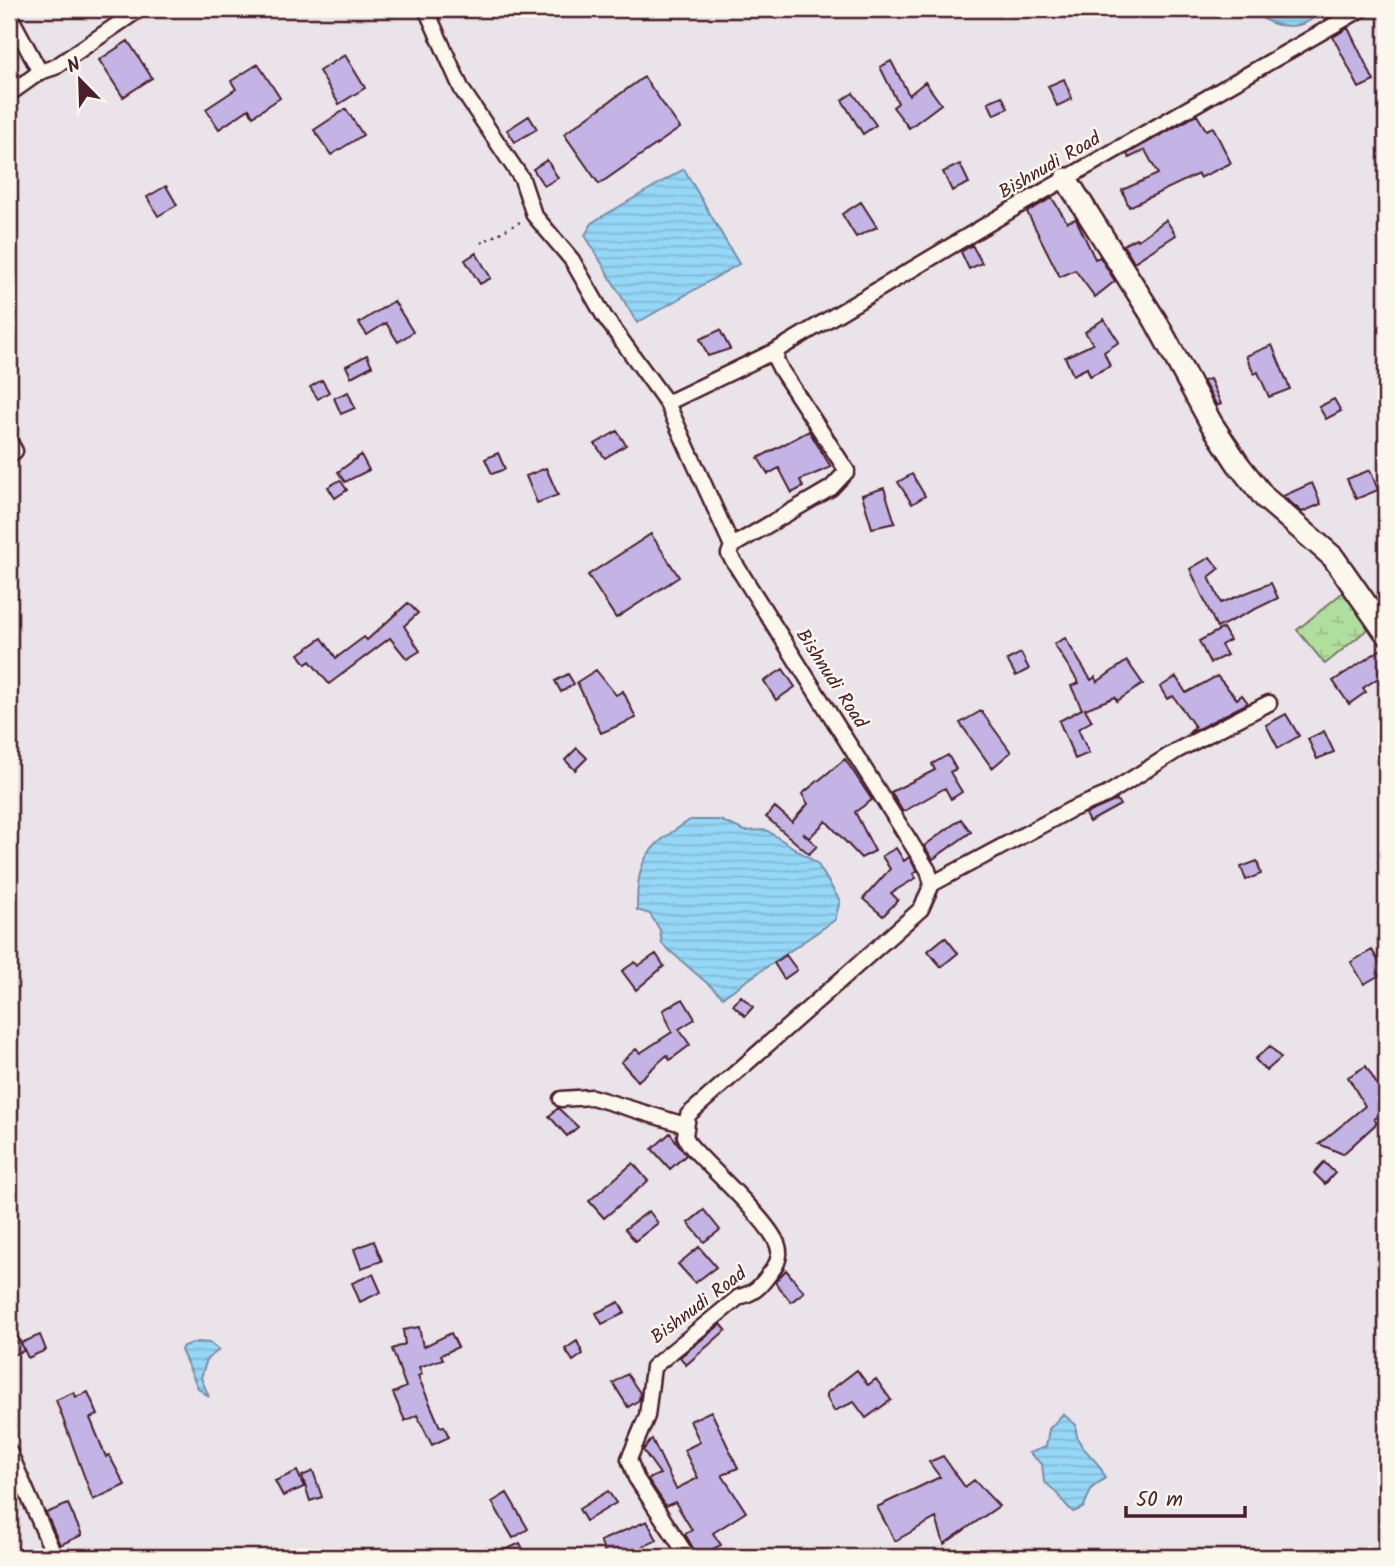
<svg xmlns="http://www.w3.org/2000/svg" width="1395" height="1566" viewBox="0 0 1395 1566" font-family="Kalam,sans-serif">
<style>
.wetland{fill:url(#wetland-marsh);stroke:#7d7e64;stroke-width:2}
.water{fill:url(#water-rules);stroke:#778da5;stroke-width:2}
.building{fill:#c3b4e5;stroke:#4a1f2b;stroke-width:2}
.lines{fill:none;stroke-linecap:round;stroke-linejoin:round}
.street-casing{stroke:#4a1f2b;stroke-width:19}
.secondary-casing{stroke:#4a1f2b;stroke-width:26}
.path{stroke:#4a1f2b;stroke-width:2.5;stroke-dasharray:2 5;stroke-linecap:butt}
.street{stroke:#fbf7ec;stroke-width:14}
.secondary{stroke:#fbf7ec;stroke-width:21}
.labels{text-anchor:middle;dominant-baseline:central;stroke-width:5;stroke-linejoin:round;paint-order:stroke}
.street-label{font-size:19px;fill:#4a1f2b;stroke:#fbf7ec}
</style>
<defs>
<pattern id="wetland-marsh" width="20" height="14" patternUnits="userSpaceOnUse" patternTransform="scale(1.75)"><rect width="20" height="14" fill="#b0de9e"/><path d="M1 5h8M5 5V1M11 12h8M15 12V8" fill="none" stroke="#99be88"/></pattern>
<pattern id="water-rules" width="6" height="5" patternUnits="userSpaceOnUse" patternTransform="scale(1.75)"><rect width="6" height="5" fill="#95d7f6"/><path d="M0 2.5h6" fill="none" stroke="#82b8d3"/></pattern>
</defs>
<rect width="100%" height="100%" fill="#eae3ea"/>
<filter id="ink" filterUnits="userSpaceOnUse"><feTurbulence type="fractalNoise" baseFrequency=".0143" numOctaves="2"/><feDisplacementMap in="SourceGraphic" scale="14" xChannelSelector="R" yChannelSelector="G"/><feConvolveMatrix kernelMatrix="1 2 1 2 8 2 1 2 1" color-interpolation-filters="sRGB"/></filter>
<g filter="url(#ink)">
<path class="wetland" d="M1347,589L1375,623L1325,664L1297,630Z"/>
<path class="water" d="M1254,9H1320C1309,33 1266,30 1254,9Z
M684,169L739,264L637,323L585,235L593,222Z
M690,820H720L745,831L766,830L817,863L840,901L835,920L723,997L662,944L660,930L650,914L637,910C637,856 647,848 690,820Z
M197,1342L210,1343L219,1350L207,1359L201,1378L209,1397L198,1388L181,1350L183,1346Z
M1063,1414L1076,1425C1074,1450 1099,1456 1105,1478L1092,1488L1083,1508L1073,1512C1062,1502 1057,1490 1044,1482L1042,1464L1029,1453L1046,1447L1049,1429Z"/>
<path class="building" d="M1348,28L1374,81L1359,88L1333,37Z
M128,41L152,78L123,97L99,60Z
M345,55L365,88L339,104L319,71Z
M891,61L909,95L925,82L941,104L909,128L893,107L898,103L880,67Z
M258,64L280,98L253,116L249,109L219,129L206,109L236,89L231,81Z
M644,77L680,128L599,184L564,134Z
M1064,79L1072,99L1057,106L1048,86Z
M853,93L876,125L863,134L842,100Z
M1002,96L1008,108L994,115L988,102Z
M346,109L363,135L331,155L314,130Z
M1197,115L1206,130L1213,127L1231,163L1200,178L1198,174L1129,207L1122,190L1158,174L1145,150L1129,158L1127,154Z
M529,116L537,129L515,142L507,130Z
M547,160L558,178L544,186L533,169Z
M960,164L969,183L952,191L943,172Z
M166,186L177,205L158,216L147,197Z
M1052,198L1067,222L1076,219L1095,259L1100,257L1115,281L1095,297L1075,270L1060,277L1027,212Z
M861,202L877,227L856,237L842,214Z
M1166,220L1176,235L1134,262L1123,245L1136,238L1138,240Z
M972,245L982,263L969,269L961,252Z
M476,253L491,278L480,284L465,260Z
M394,301L413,332L398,342L386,323L367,335L359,323Z
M1104,319L1119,342L1104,352L1110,366L1090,376L1087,368L1073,375L1065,357L1093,344L1085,332Z
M720,330L730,349L708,356L700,339Z
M1272,345L1290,389L1269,397L1258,372L1254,374L1246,356Z
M367,355L372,366L351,377L346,366Z
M1210,379L1221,404L1217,406L1203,381Z
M322,380L329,392L318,399L310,387Z
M348,392L355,408L341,414L334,398Z
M1334,399L1341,411L1326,419L1319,407Z
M617,431L626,445L605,458L595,444Z
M809,431L831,467L800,480L803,487L792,493L779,468L768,474L758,458Z
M498,453L505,469L492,474L485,459Z
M361,455L369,470L345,482L338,472Z
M546,468L558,495L537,503L526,476Z
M1370,470L1378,490L1356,499L1347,479Z
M912,474L925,496L912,504L898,482Z
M340,480L347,490L335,498L328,487Z
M1312,483L1321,504L1302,512L1283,496Z
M884,488L895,523L872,528L862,495Z
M651,534L679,577L616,618L588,575Z
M1210,557L1219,569L1209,577L1221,603L1271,583L1278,598L1217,628L1190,569Z
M408,603L418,613L404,626L420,651L407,659L390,638L329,684L310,661L306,664L299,654L322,638L336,658L364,637L367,640Z
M1223,628L1230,640L1221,645L1227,655L1210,663L1199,641Z
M1065,638L1091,680L1095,677L1097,682L1127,661L1143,684L1117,701L1115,697L1085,709L1092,721L1078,729L1089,753L1075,759L1059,721L1082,709L1071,686L1079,683L1054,644Z
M1386,646V673L1363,688L1366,692L1349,704L1333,681Z
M1021,653L1029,669L1016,676L1007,660Z
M783,669L795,687L776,700L764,681Z
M596,670L616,695L623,691L636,718L601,733L577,682Z
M568,674L574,684L561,692L555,681Z
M1217,676L1237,699L1242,695L1248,703L1188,734L1195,727L1173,696L1167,699L1160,687L1176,677L1186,693Z
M981,711L1011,752L992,768L960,723Z
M1286,714L1299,736L1278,748L1266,725Z
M1324,731L1334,752L1317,759L1308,739Z
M577,748L587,758L575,770L565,760Z
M948,755L956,769L950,772L962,792L951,799L945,788L903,812L891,792L935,770L932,764Z
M845,759L872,800L855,812L875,851L861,858L826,821L809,838L803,833L817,846L809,854L766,817L775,807L792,822L808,804L802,794Z
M1117,800L1120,805L1089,822L1085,814Z
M961,819L971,832L933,859L924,846Z
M896,848L904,861L909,857L917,871L913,874L916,878L891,893L898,900L883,916L863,899L890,869L882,856Z
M1257,861L1261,874L1246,880L1241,867Z
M945,937L958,953L941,967L928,951Z
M1372,950L1385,972L1364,984L1351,962Z
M656,954L664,966L636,990L622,971L635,962L638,966Z
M786,955L797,970L784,979L774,963Z
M741,996L753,1007L745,1016L733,1005Z
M683,999L695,1019L679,1029L690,1045L670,1060L667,1055L638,1081L621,1062L636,1049L640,1053L672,1032L663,1010Z
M1270,1046L1281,1058L1266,1071L1255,1059Z
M1366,1066L1382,1093L1386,1090V1112L1374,1119L1377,1123L1343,1154L1319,1144L1365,1106L1348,1077Z
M558,1108L578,1127L567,1136L549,1116Z
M670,1133L686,1155L670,1169L652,1149Z
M1324,1162L1335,1173L1325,1184L1314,1173Z
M633,1163L648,1181L604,1218L589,1201Z
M704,1210L720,1230L704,1242L688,1223Z
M649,1211L658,1223L635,1241L625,1229Z
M374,1241L382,1261L361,1268L354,1249Z
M699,1247L716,1267L695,1283L678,1264Z
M786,1270L804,1292L791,1302L775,1282Z
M373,1274L381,1292L360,1302L352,1283Z
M619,1302L625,1313L602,1324L596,1313Z
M721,1324L726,1330L686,1365L680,1357Z
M419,1327L423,1347L451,1333L458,1347L441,1355L443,1359L419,1367L422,1374L418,1376L440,1427L444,1426L449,1437L432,1445L417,1415L405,1421L393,1393L406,1387L392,1349L405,1344L403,1330Z
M40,1335L46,1350L28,1358L21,1343Z
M18,1337L24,1351L12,1355L9,1340Z
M577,1341L583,1354L573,1361L565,1349Z
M857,1370L868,1385L876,1379L891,1400L866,1418L854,1402L834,1411L827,1398V1393Z
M627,1374L640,1393L639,1400L628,1407L613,1383Z
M74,1392L76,1397L88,1392L98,1415L90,1418L106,1457L109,1455L125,1485L93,1500L56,1400Z
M711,1411L738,1468L722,1475L746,1512L713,1533L721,1545L698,1557L685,1534L692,1530L675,1502L666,1506L648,1479L660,1474L643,1450L652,1439L676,1489L698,1478L684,1450L700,1442L690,1421Z
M943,1456L965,1487L974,1480L999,1506L944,1544L936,1518L895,1541L877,1507L940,1477L929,1462Z
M297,1471L304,1487L283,1496L275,1481Z
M313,1471L322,1497L310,1501L302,1476Z
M608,1491L616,1503L586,1521L579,1509Z
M507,1493L528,1529L513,1538L492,1502Z
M68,1504L82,1535L60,1545L46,1513Z
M647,1521L657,1540L621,1557H607L600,1541Z
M520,1543L527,1557H490Z"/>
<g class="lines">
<defs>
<path id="street" d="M426,9L462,90L522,179L534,215L572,260L604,316L667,403L732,546
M9,14L40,72
M9,94L40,72L55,67L140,9
M667,403L777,350
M9,441L15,451L9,455
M932,884L1070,810L1106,795L1178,750L1269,703
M561,1099L592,1097L685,1125
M9,1451L55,1557
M688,1557L636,1478L629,1459L647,1416L653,1367L739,1297C754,1293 759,1288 768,1276C775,1267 782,1258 778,1246C770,1221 709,1168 689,1144L685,1136L688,1115L921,909L932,884L928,870L729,554L732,546L831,488L847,471L781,370L776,360L777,350L1018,206L1362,9"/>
<path id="secondary" d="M1066,179L1155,320L1211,423L1238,464L1265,498L1333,557L1386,633"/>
</defs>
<use href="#street" class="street-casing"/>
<use href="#secondary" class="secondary-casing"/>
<path class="path" d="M481,243L522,221"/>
<use href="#street" class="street"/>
<use href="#secondary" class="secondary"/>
</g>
</g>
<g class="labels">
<g class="street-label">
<text transform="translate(1050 166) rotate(-30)">Bishnudi Road</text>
<text transform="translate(831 679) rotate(57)">Bishnudi Road</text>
<text transform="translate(699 1306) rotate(-37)">Bishnudi Road</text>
</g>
</g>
<rect width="1395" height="1566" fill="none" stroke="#fbf7ec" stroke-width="35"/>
<rect x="18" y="18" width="1360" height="1531" fill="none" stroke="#4a1f2b" stroke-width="2.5" filter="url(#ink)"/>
<g transform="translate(80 80) rotate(337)" stroke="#fbf7ec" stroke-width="5" paint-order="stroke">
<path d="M0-5L12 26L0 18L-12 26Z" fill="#4a1f2b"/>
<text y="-10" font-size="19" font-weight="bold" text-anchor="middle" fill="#4a1f2b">N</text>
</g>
<path d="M1126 1506v10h119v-10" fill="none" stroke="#4a1f2b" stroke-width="3.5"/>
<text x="1136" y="1506" font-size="21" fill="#4a1f2b" stroke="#fbf7ec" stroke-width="5" paint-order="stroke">50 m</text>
</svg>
